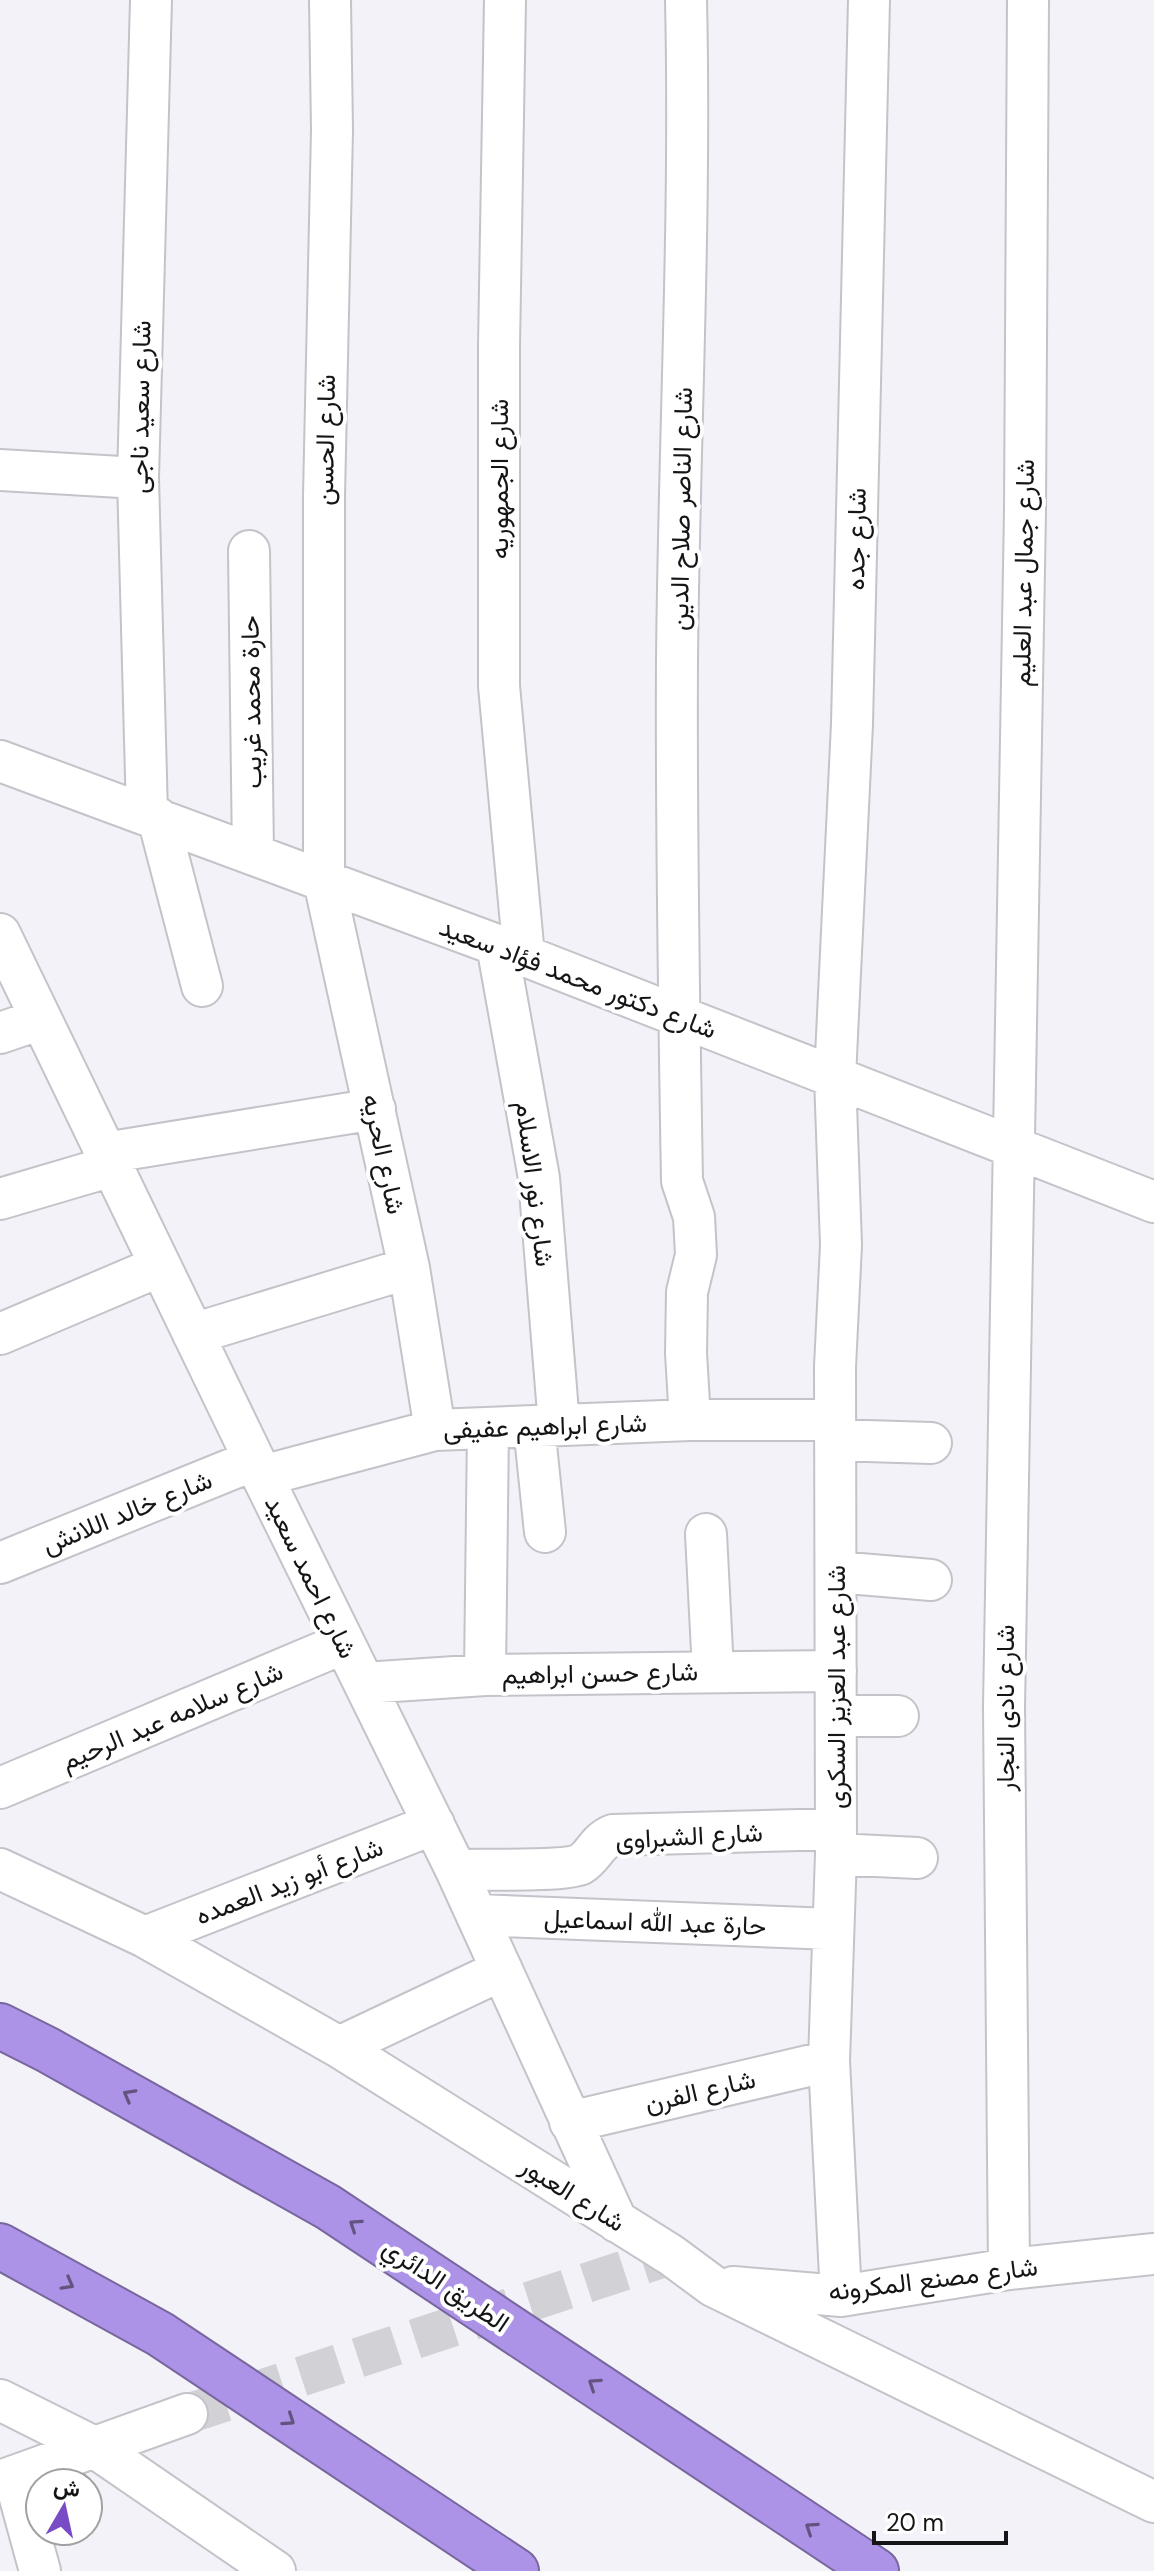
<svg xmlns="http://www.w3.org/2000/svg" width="1154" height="2571" viewBox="0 0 1154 2571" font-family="'DM Sans',Vazirmatn,sans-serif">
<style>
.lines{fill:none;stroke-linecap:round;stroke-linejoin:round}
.minor-tunnel{stroke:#d2d1d6;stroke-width:40;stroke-dasharray:40 20;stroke-linecap:butt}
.minor-casing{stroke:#c4c3c9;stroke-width:44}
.motorway-casing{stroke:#78679e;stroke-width:48}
.minor{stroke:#fff;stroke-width:40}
.motorway{stroke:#ad93e8;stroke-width:44}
.oneway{stroke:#61547f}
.labels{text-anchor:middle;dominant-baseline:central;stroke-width:8;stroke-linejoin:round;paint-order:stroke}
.street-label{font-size:26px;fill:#151416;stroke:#fff}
</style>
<rect width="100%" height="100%" fill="#f3f2f8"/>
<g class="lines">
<path class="minor-tunnel" d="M187,2414L671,2255"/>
<defs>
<path id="minor" d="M330,0L332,130L324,496V881L409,1268L435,1430
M505,0L499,346V686L524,956
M686,0C691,220 679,440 677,660C676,834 679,1008 682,1181L694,1217L696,1255L687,1292L686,1353L690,1420
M0,470L138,478
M249,551L253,854
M0,761L497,945L1154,1202
M147,814L138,478L151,0
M158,818L202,986
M0,934L262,1476L456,1870L617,2222
M497,945L539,1178L559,1425
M0,1033L41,1019
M105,1153L375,1109
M0,1199L112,1166
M0,1334L160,1266
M193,1334L409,1268
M534,1426L545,1532
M835,1440L931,1443
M262,1476L435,1430L690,1420H835
M706,1534L713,1671
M0,1563L254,1460
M836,1572L931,1580
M485,1675L488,1428
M364,1683L485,1675L836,1671
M836,1716H898
M0,1788L344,1643
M836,1854L917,1858
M0,1869L145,1937L339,2047L671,2255L713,2286L1154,2502
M456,1870C480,1869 565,1872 581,1864C594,1856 597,1841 613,1835L836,1829
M477,1915L832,1929
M145,1937L434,1824
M339,2047L502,1970
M570,2122L829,2061
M1009,2269L1004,1707L1025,511L1028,0
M733,2287L841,2296L1009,2269L1154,2254
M841,2296L829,2061L836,1854L835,1367L841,1245L835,1077L852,724L869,0
M0,2400L94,2447L275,2571
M14,2476L40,2571
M0,2481L187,2414"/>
<path id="motorway" d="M0,2026L48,2050L328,2207L876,2571
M0,2246L160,2334L516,2571"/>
</defs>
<use href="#minor" class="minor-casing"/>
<use href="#motorway" class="motorway-casing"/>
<use href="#minor" class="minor"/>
<use href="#motorway" class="motorway"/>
</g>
<defs><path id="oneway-chevron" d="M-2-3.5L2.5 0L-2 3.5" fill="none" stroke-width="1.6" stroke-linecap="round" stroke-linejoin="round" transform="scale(2)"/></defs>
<g class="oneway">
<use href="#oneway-chevron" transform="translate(129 2095) rotate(-151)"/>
<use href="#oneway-chevron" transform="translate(355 2225) rotate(-146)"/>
<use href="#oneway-chevron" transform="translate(68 2284) rotate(29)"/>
<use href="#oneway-chevron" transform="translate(594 2384) rotate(-146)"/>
<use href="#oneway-chevron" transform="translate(289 2420) rotate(34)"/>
<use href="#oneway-chevron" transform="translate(811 2528) rotate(-146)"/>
</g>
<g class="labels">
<g class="street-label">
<text transform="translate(140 407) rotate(-89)">شارع سعيد ناجى</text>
<text transform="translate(325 440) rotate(-89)">شارع الحسن</text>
<text transform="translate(499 479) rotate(-90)">شارع الجمهوريه</text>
<text transform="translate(681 509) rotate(-89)">شارع الناصر صلاح الدين</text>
<text transform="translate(856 539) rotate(-89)">شارع جده</text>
<text transform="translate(1023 573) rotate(-89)">شارع جمال عبد العليم</text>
<text transform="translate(251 702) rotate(-91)">حارة محمد غريب</text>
<text transform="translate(578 978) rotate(21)">شارع دكتور محمد فؤاد سعيد</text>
<text transform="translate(384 1154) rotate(78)">شارع الحريه</text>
<text transform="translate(535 1184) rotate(83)">شارع نور الاسلام</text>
<text transform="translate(545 1426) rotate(-2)">شارع ابراهيم عفيفى</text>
<text transform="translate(127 1512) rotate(-22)">شارع خالد اللانش</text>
<text transform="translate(311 1577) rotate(64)">شارع احمد سعيد</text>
<text transform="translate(600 1673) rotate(-1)">شارع حسن ابراهيم</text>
<text transform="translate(836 1687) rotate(-90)">شارع عبد العزيز السكرى</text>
<text transform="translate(1005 1708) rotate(-90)">شارع نادى النجار</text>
<text transform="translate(172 1716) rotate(-23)">شارع سلامه عبد الرحيم</text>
<text transform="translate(689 1836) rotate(-3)">شارع الشبراوى</text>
<text transform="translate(289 1881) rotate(-21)">شارع أبو زيد العمده</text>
<text transform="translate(655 1922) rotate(2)">حارة عبد الله اسماعيل</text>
<text transform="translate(700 2091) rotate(-13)">شارع الفرن</text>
<text transform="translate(573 2194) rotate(32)">شارع العبور</text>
<text transform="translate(933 2279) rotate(-7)">شارع مصنع المكرونه</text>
<text transform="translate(446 2285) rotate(34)">الطريق الدائري</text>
</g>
</g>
<g transform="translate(64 2507) rotate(9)"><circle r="38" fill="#ffffff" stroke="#a1a1a2" stroke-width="2"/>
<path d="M0-6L14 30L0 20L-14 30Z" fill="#794bc4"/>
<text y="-12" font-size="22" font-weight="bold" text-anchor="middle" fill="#151416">ش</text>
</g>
<path d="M874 2531v12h132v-12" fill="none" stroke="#151416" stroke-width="4"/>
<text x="886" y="2531" font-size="24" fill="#151416" stroke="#ffffff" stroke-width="6" paint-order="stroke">20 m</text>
</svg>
